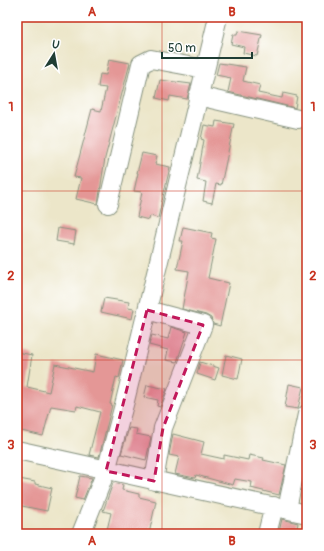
<svg xmlns="http://www.w3.org/2000/svg" width="324" height="551" viewBox="0 0 324 551" font-family="Pangolin,sans-serif">
<style>
.building{fill:#e49796}
.lines{fill:none;stroke-linecap:round;stroke-linejoin:round}
.minor-casing{stroke:#86927e;stroke-width:20}
.minor{stroke:#fff;stroke-width:18}
.marked{fill:#c2185b;fill-opacity:0.2;stroke:#c2185b;stroke-width:3;stroke-dasharray:8 5;stroke-linejoin:round}
.grid{fill:none;stroke:#c8321e;stroke-width:1;stroke-opacity:0.55}
.neatline{fill:none;stroke:#c8321e;stroke-width:1.5}
.grid-label{font-size:13px;text-anchor:middle;font-weight:bold;fill:#c8321e}
</style>
<rect width="100%" height="100%" fill="#fff"/>
<filter id="ink" filterUnits="userSpaceOnUse"><feTurbulence type="fractalNoise" baseFrequency=".025" numOctaves="2"/><feDisplacementMap in="SourceGraphic" scale="8" xChannelSelector="R" yChannelSelector="G"/><feConvolveMatrix kernelMatrix="1 2 1 2 8 2 1 2 1" color-interpolation-filters="sRGB"/></filter>
<filter id="wash" filterUnits="userSpaceOnUse"><feTurbulence type="fractalNoise" baseFrequency=".012" numOctaves="4" result="noise"/><feDisplacementMap in="SourceGraphic" scale="16" xChannelSelector="R" yChannelSelector="G"/><feGaussianBlur stdDeviation="0.9" result="paint"/><feColorMatrix in="noise" values="0 0 0 0 0 0 0 0 0 0 0 0 0 0 0 0 0 1.4 0 .05"/><feComposite in="paint" operator="in"/></filter>
<g filter="url(#wash)">
<rect width="100%" height="100%" fill="#ece6c9"/>
<g id="blocks">
<path class="building" d="M238,31L262,35L257,56L243,53L244,47L231,44L233,35H237Z
M109,59L130,63L105,158L98,204L76,199L81,178L74,177L92,109L101,111L106,88L98,87L100,74L106,75Z
M219,63L246,67L243,81L260,85L258,93L282,98L283,93L297,96L295,108L228,92L231,78L216,75Z
M160,80L191,84L187,99L170,96L169,101L156,98Z
M216,121L234,124L221,185L216,184L212,203L203,201L206,182L197,180L204,140L201,139L204,125L215,127Z
M142,153L157,156L155,164L170,167L158,218L150,216L149,220L137,217L142,192L134,191L138,173H137Z
M183,227L212,233L211,238L216,239L208,278L229,283L220,326L213,324L211,318L206,315L182,309L189,271L177,269L183,241H180Z
M58,228L76,231L74,244L56,241Z
M104,298L129,302L128,308L134,309L132,319L101,312Z
M171,327L187,332L177,362L166,360L168,350L149,345L152,335L168,339Z
M17,352L32,355L27,387L49,392L55,364L93,372L96,354L123,360L119,378L116,377L110,404L112,405L99,457L89,455L100,412L77,406L76,410L51,406L43,436L17,430Z
M226,355L242,359L238,379L222,375Z
M200,362L219,368L215,380L197,374Z
M289,384L303,387L298,409L285,407Z
M147,385L167,389L160,407L157,406L158,400L144,397Z
M129,428L137,429L136,434L151,437L146,460L121,454Z
M173,434L204,442L201,454L224,459V455L248,460L249,455L264,458L263,460L286,465L279,495L251,488L252,482L235,479L233,485L196,475L195,478L175,474L179,457L169,455Z
M306,469H307V489L302,488Z
M80,476L92,478L83,500L75,498Z
M19,479L35,482V484L52,488L47,511L17,505Z
M113,483L123,485L122,490L139,494V497L156,501L149,534H106L111,513L103,511Z
M282,519L298,523L296,534L279,532Z"/>
</g>
</g>
<g filter="url(#ink)">
<use href="#blocks" fill-opacity="0" stroke="#86927e" stroke-width="1"/>
<g class="lines">
<defs>
<path id="minor" d="M198,96L298,119
M108,204L141,64L151,59L205,69
M147,310L203,325L163,428L154,481
M17,450L307,514
M287,509L307,414
M81,534L106,471L125,401L218,17
M267,534L274,506"/>
</defs>
<use href="#minor" class="minor-casing"/>
<use href="#minor" class="minor"/>
</g>
</g>
<path class="marked" d="M147,310L203,325L163,428L154,481L106,471Z"/>
<path class="grid" d="M162,17V534M17,191H307M17,360H307"/>
<rect width="324" height="551" fill="none" stroke="#fff" stroke-width="44"/>
<g transform="translate(54 54) rotate(11)" stroke="#ffffff" stroke-width="3" paint-order="stroke">
<path d="M0-3L7 15L0 10L-7 15Z" fill="#1f3d34"/>
<text y="-6" font-size="11" font-weight="bold" text-anchor="middle" fill="#1f3d34">U</text>
</g>
<path d="M162 52v6h90v-6" fill="none" stroke="#1f3d34" stroke-width="2"/>
<text x="168" y="52" font-size="12" fill="#1f3d34" stroke="#ffffff" stroke-width="3" paint-order="stroke">50 m</text>
<rect x="22" y="22" width="280" height="507" class="neatline"/>
<g class="grid-label">
<text x="92" y="16">A</text>
<text x="232" y="16">B</text>
<text x="11" y="111">1</text>
<text x="313" y="111">1</text>
<text x="11" y="280">2</text>
<text x="313" y="280">2</text>
<text x="11" y="449">3</text>
<text x="313" y="449">3</text>
<text x="92" y="545">A</text>
<text x="232" y="545">B</text>
</g>
</svg>
